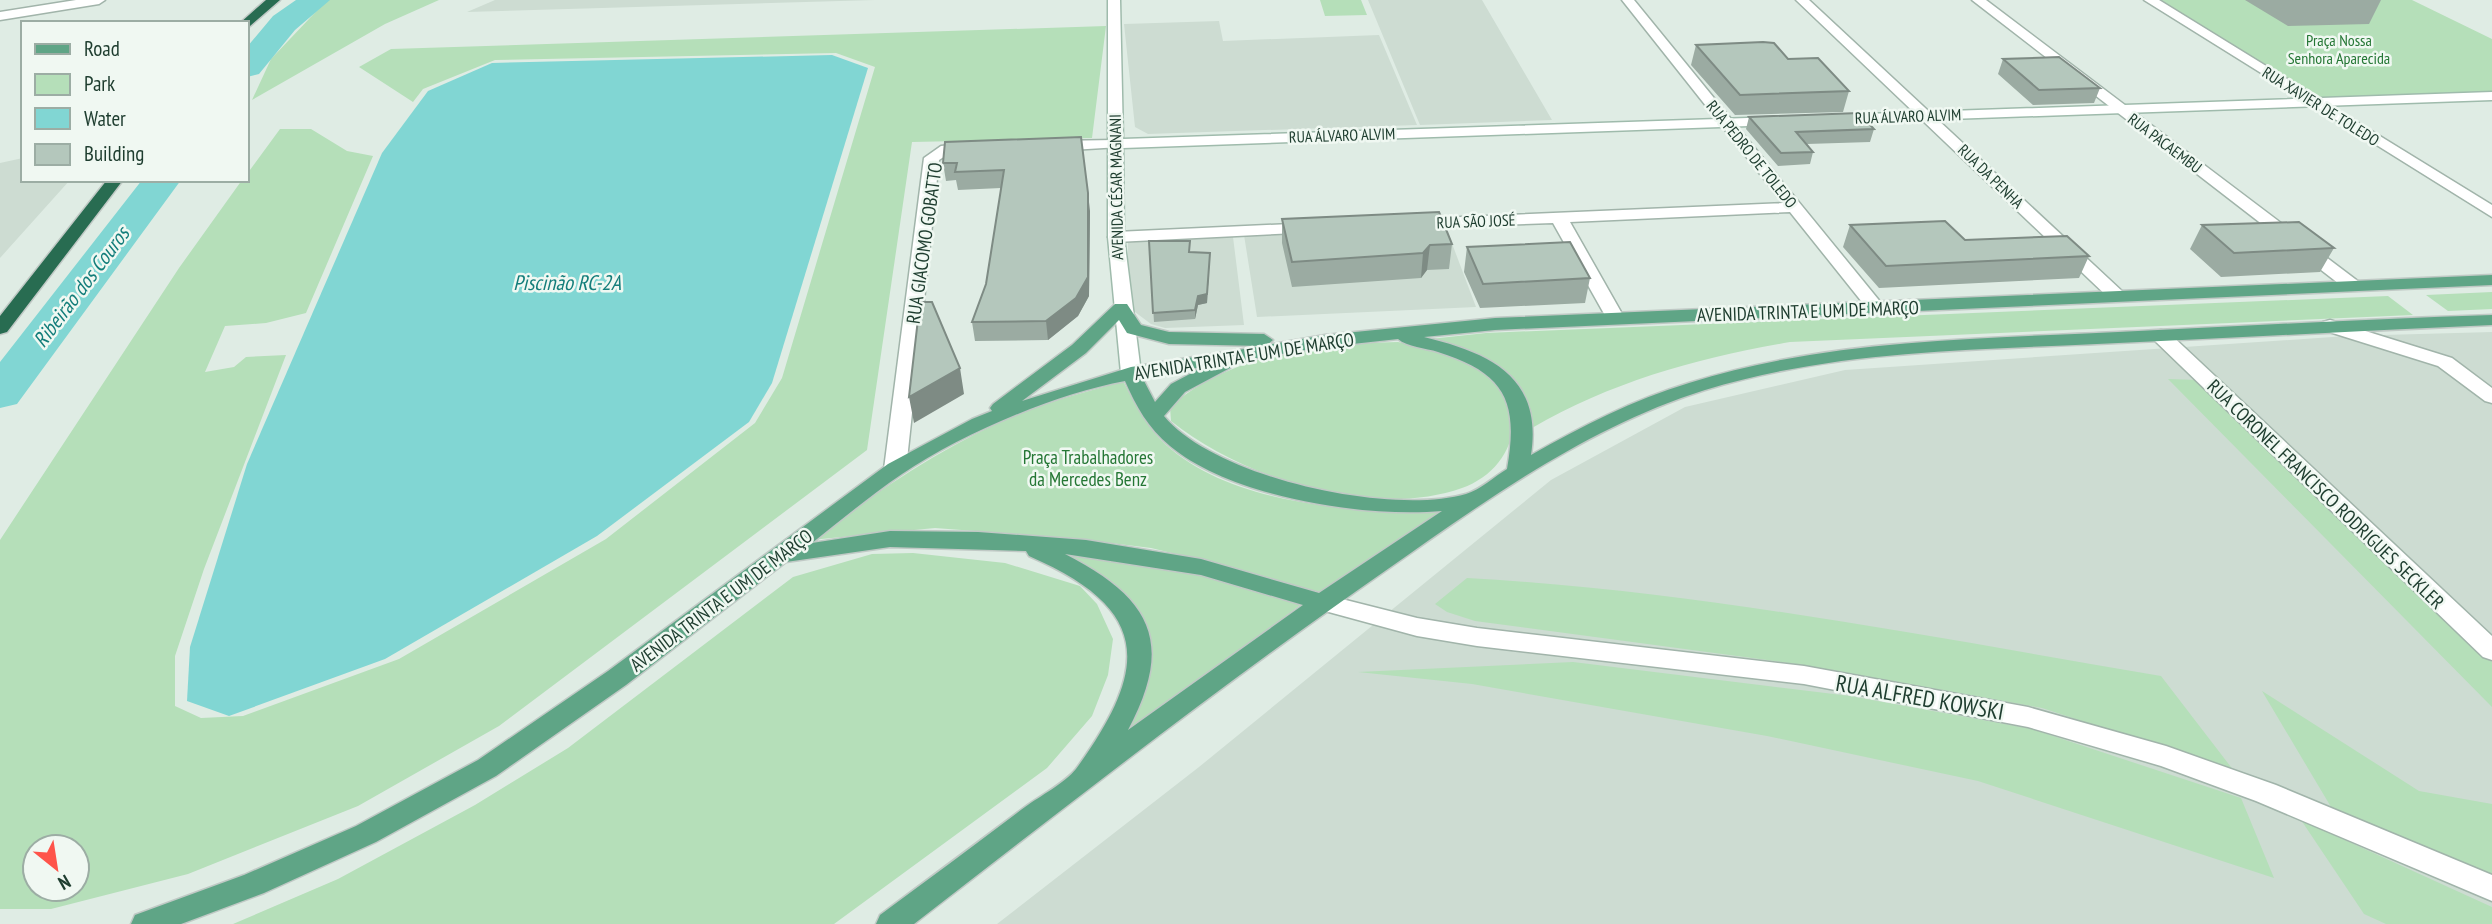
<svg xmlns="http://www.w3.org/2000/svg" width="2492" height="924" viewBox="0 0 2492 924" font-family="'PT Sans Narrow',sans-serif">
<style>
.built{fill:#cddcd2}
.green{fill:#b5dfb9;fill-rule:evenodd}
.water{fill:#81d6d3}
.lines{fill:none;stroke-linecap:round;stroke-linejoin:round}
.river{fill:#81d6d3;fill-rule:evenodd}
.street-casing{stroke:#a1b4aa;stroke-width:3}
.secondary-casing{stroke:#9fbbac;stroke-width:3}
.primary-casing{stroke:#c0c9c5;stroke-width:3}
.highway-casing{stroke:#c0c9c5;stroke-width:3}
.street{fill:#fff;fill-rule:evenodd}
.secondary{fill:#fff;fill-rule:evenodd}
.primary{fill:#5fa586;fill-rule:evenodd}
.highway{fill:#286c51;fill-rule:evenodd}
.wall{fill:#9baba2}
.shaded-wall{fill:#7e8b84}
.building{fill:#b4c7bc;stroke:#7e8b84;stroke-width:2}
.labels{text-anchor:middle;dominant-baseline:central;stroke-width:5;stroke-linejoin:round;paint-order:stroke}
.far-park-label{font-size:16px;fill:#257735;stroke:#f0f8f2}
.far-street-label{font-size:16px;fill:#1e3d2f;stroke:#f0f8f2}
.street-label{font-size:19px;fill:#1e3d2f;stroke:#f0f8f2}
.park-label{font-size:19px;fill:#257735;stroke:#f0f8f2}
.water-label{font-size:21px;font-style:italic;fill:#147e7b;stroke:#f0f8f2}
.near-street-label{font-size:23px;fill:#1e3d2f;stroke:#f0f8f2}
</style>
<rect width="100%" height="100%" fill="#dfece4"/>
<path class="built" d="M495,0H875L467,12Z
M1368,0H1482L1552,120L1420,125Z
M1219,21L1223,41L1379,35L1417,125L1148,134L1135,127L1124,24Z
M23,158V180H70L0,258V163Z
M1445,225L1476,307L1257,317L1244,235Z
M1233,237L1244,325L1165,328L1151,324L1131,309L1128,300V241Z
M2492,332V924H997L1199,767L1551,480L1685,407L1845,370L2347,336Z"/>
<path class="green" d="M327,0H439L385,24L252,100L271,59Z
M1320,0H1361L1367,15L1325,16Z
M2153,0H2412L2492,39V94L2315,99Z
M1106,26L1092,138L912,142L867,450L499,726L358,806L188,874L51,909H0V540L179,268L242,180H247V174L280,129H311L347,151L373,156L306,313L266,323L225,326L205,372L234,367L246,357L286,355L204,569L175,656V706L201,718L243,716L399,659L606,539L755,423L782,378L875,67L836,53L495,60L423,89L413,102L359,67L391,49ZM35,847H77V889H35Z
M2492,292V309L2448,311L2426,295Z
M2388,296L2413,315L1790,342C1698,358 1613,381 1532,428C1523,369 1482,354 1430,339L1486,333Z
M1398,342C1429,349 1472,358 1495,383C1531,422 1507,472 1462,488C1372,520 1242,478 1171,421L1170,407C1231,353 1319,344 1398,342Z
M2168,379L2199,380L2492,662V707Z
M1123,381C1134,402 1144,422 1161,440C1227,506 1358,513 1446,511L1317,595L1213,563L1151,548L1070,538L935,528L811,540C878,491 948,442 1026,411C1057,399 1091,391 1123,381Z
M1042,549L1174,566L1303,603L1123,740L1142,633Z
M913,553L1005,563L1080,586L1097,604L1113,639L1108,675L1092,716L1047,768L834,924H233L338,879L475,805L568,748L793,577L872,554Z
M1467,578C1700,591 1931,637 2161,676L2234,771L2042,708L1804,665L1475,621L1447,612L1435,604Z
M1573,662L1850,696L2032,729L2241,798L2274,878L1978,781L1767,736L1472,684L1358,672Z
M2262,691L2419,791L2492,804V875L2331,807Z
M2301,820L2492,907V924H2386L2364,914Z"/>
<path class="water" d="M832,55L868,68L772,383L749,422L597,536L385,659L229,716L187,701L190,647L247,464L382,153L428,91L492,63Z"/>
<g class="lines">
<path class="river" d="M296,0H330L295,30L259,74L247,77V47L273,16Z
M142,180H181L17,404L0,408V362Z"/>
<defs>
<path id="street" d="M76,0H105L99,4L0,20V12Z
M1622,0H1634L1882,304L1885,308L1882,312H1870L1790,212L1570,222L1625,319L1616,324L1607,319L1553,223L1410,228V220L1416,219L1783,203Z
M1796,0H1809L2123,292L2126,296L2123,300H2111Z
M1972,0H1986L2359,282L2362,286L2359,290H2347Z
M2144,0H2159L2492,205V217Z
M1115,140L1120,141V147L1055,151L1047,146L1055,141Z
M971,143L979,148L976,151L950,153L939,160L906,469L895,476L884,469L924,158L941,146Z
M1311,223L1317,224V232L1116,242L1108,237L1116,232Z
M2330,320L2452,358L2492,388V403L2485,401L2438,366L2323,330L2321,326L2323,322Z
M2161,330L2168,332L2492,636V660L2483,657L2154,340L2152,336L2154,332Z
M1322,594L1417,618L1477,628L1804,666L2028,707L2166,746L2276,785L2492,875V901L2256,801L2161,766L2028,727L1804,684L1477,646L1417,636L1314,608L1310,602L1314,596Z"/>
<path id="secondary" d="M1108,0H1120L1123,139L1777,117L1784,121L1777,125L1123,148L1124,237L1141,373L1131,379L1121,373L1108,237Z
M2492,92V100L1837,123L1830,119L1837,115Z"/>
<path id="primary" d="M2492,275V285L1495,330L1424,337C1489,353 1543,376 1531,455C1582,426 1633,400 1689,383C1828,339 1974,339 2118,332C2242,326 2367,319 2492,315V325C2360,331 2229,338 2097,344C1965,350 1832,351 1705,390C1587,427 1485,501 1385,571C1224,683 1069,804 914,924H876L880,915C929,879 977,843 1025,807C1040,796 1065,783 1076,769C1149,668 1153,610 1029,556L1026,551L890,547L786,562L626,685L496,776L376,842L264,893L181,924H131L135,915L244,875L356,826L478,760L608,671L888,464L972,419L992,411L990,408L993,404L1072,345L1115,304H1127L1141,325L1169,332L1264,334L1273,340L1267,345L1325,335L1495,318ZM1119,320L1127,333L1169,344L1263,346L1131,367L1022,401L1086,353ZM1398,339C1407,347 1426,348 1438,352C1505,373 1519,401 1507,469C1495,476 1480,490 1466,494C1391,516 1215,478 1164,416L1185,392L1230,368L1231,362L1325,347ZM1203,367L1171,384L1155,402L1142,377ZM1125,381C1136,406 1148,428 1170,446C1231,497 1364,518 1442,511L1319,593L1201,559L1086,540L978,532L890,531L812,543C841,520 871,495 902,474C961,434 1055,394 1125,381ZM1065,554L1201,575L1303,605L1128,730C1175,642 1151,598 1065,554Z"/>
<path id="highway" d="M266,0H280L250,26L240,23Z
M107,180H123L7,332L0,334V316Z"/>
</defs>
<use href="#street" class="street-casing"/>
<use href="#secondary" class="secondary-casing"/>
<use href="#primary" class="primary-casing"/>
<use href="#highway" class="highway-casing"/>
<use href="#street" class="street"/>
<use href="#secondary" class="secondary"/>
<use href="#primary" class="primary"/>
<use href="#highway" class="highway"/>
</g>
<path class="wall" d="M2245,0H2381L2369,24L2288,26Z
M1696,45L1788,59L1849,91L1843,112L1735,115L1691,65Z
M2003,59L2100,88L2094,103L2033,105L1998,74Z
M1749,117L1874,129L1870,142L1807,144L1813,152L1810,164L1778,166L1746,129Z
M945,142L1090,211L1089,296L1078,316L1048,340L975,341L972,322L986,284L1001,188L958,190L956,180L946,181L943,163Z
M1282,219L1452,244L1449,269L1427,270L1421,278L1292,287L1282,243Z
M1850,225L1965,240L2089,256L2079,278L1879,288L1843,247Z
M2202,225L2334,248L2320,272L2221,277L2190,249Z
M1149,241L1190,252L1210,253L1207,303L1198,305L1195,319L1154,322Z
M1467,247L1590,278L1585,303L1480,308L1464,272Z"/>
<path class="shaded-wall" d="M1088,193L1090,211L1089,296L1078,316L1048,340L1046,321Z
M1430,245L1427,270L1421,278L1423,253Z
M1210,253L1207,303L1198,305L1195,319V310L1198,296Z
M960,368L964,394L914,423L909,397Z"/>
<path class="building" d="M1763,42L1774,43L1788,59L1818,58L1849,91L1740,95L1696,45Z
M2059,57L2100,88L2039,90L2003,59Z
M1859,113L1874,129L1796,132L1813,152L1781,153L1749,117Z
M1081,137L1088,193V277L1076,298L1046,321L972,322L986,284L1004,170L955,172L957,163H943L945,142Z
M1439,212L1452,244L1430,245L1423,253L1292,262L1282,219Z
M1945,221L1965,240L2067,236L2089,256L1886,266L1850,225Z
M2299,222L2334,248L2234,253L2202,225Z
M1149,241H1190L1189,252L1210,253L1207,294L1198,296L1195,310L1153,313Z
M1570,242L1590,278L1483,284L1467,247Z
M920,302H932L960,368L909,397Z"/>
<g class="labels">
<g class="far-park-label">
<text x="2339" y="40">Praça Nossa<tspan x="2339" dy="18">Senhora Aparecida</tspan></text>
</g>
<g class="far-street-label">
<text transform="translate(2321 106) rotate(32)">RUA XAVIER DE TOLEDO</text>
<text transform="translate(1908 116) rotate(-2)">RUA ÁLVARO ALVIM</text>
<text transform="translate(1342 135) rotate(-2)">RUA ÁLVARO ALVIM</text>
<text transform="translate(2165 143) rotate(37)">RUA PACAEMBU</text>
<text transform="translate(1752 154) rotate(51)">RUA PEDRO DE TOLEDO</text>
<text transform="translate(1991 176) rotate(44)">RUA DA PENHA</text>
<text transform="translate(1116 187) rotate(-91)">AVENIDA CÉSAR MAGNANI</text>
<text transform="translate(1476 221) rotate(-2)">RUA SÃO JOSÉ</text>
</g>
<g class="street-label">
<text transform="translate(924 243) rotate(-82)">RUA GIACOMO GOBATTO</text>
<text transform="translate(1808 311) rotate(-2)">AVENIDA TRINTA E UM DE MARÇO</text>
<text transform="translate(1244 356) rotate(-9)">AVENIDA TRINTA E UM DE MARÇO</text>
<text transform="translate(2326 494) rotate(44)">RUA CORONEL FRANCISCO RODRIGUES SECKLER</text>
<text transform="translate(721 600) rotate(-37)">AVENIDA TRINTA E UM DE MARÇO</text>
</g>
<g class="park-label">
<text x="1088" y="457">Praça Trabalhadores<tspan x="1088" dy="22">da Mercedes Benz</tspan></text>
</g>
<g class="water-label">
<text x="567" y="282">Piscinão RC-2A</text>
<text transform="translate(81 287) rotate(-53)">Ribeirão dos Couros</text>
</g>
<g class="near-street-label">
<text transform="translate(1920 697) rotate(10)">RUA ALFRED KOWSKI</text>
</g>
</g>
<rect x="21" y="21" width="228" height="161" fill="#f0f8f2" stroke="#9cada4" stroke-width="2"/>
<rect x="35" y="44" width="35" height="10" fill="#5fa586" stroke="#9cada4" stroke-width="2"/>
<text x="84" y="56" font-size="21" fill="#1e3d2f">Road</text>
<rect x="35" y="74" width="35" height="21" fill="#b5dfb9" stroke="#9cada4" stroke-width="2"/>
<text x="84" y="91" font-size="21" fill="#1e3d2f">Park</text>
<rect x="35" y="108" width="35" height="21" fill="#81d6d3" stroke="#9cada4" stroke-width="2"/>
<text x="84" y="126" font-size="21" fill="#1e3d2f">Water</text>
<rect x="35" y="144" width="35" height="21" fill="#b4c7bc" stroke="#9cada4" stroke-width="2"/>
<text x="84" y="161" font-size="21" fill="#1e3d2f">Building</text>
<g transform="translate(56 868) rotate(150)"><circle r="33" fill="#f0f8f2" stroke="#9cada4" stroke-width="2"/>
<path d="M0-5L12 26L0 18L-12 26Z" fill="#fe544a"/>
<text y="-10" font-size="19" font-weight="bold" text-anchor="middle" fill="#1e3d2f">N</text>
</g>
</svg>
